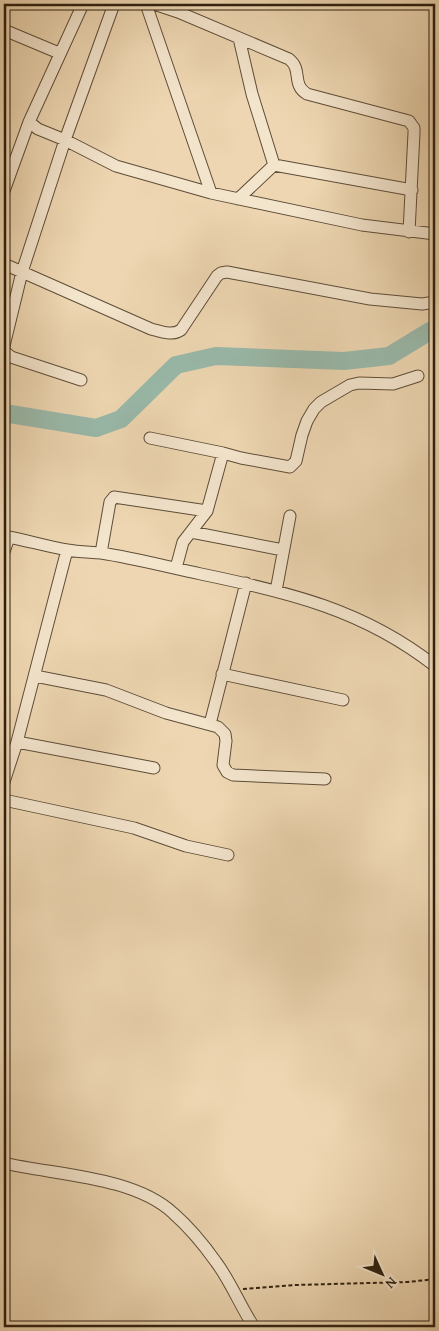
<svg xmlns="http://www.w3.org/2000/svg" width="439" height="1331" viewBox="0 0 439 1331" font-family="'Gentium Book Plus',serif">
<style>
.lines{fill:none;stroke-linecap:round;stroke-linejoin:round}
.river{stroke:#99b9aa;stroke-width:18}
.street-casing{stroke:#5e4d38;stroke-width:13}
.path{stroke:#2e1f0f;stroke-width:2;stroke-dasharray:4 2.5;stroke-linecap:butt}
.street{stroke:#f3e4cc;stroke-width:11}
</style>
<rect width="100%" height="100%" fill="#edd6b1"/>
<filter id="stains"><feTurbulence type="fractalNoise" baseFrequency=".004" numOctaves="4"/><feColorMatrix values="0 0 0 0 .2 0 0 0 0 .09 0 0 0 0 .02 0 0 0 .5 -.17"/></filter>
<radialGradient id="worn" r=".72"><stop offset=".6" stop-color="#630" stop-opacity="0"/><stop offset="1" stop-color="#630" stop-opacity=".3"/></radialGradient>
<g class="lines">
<path class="river" d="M4,413L96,428L121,419L176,365L216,356L344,361L389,356L430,331"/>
<defs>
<path id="street" d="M146,4L211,193
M154,4L178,12L289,59C303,70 291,84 307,94L409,121L414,128V133L409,232
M4,30L59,53
M239,38L252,94L274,165
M29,122L38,129L65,140L116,166L211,193L362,225L435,234
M274,165L412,190
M4,191L29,122L83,4
M238,199L274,165
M4,264L151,329C162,332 172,336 181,330L217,276L221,273L227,272L370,299L422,304L435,302
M4,346L22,272L65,140L114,4
M4,351L11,357L81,380
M150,438L223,453L241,458L290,467L296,461L302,435L307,421L314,409L321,402L350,385L359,383L393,384L418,376
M191,532L283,550
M4,536C25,540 46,546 67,550C78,552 89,552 101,553C134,558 168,567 201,574C288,592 364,610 435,666
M67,550L17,742L154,768
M4,552L9,537
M101,553L110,502L114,497L207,511
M176,568L183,542L207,511L223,453
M276,591L290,516
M222,674L343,700
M35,676L106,690L166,713L218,727L225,734L226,741L223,765L227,772L233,775L325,779
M210,724L246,583
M4,782L17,742
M4,800L134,828L186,846L228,855
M4,1163C54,1175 133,1176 173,1213C189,1227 204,1245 216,1262C231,1282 240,1306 254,1327"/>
</defs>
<use href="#street" class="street-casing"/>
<path class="path" d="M243,1289L295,1285L408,1282L435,1279"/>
<use href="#street" class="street"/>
</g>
<rect width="439" height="1331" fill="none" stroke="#edd6b1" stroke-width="20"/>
<rect x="5" y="5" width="429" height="1321" fill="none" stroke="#2e1f0f" stroke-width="2.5"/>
<rect x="10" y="10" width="419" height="1311" fill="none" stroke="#2e1f0f"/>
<g transform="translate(382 1274) rotate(134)" stroke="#f3e4cc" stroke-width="4" paint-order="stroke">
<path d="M0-4L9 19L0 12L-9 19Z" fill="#2e1f0f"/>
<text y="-8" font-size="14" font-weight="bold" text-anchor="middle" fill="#2e1f0f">N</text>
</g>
<rect width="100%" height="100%" filter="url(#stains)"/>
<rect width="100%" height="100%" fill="url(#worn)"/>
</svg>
